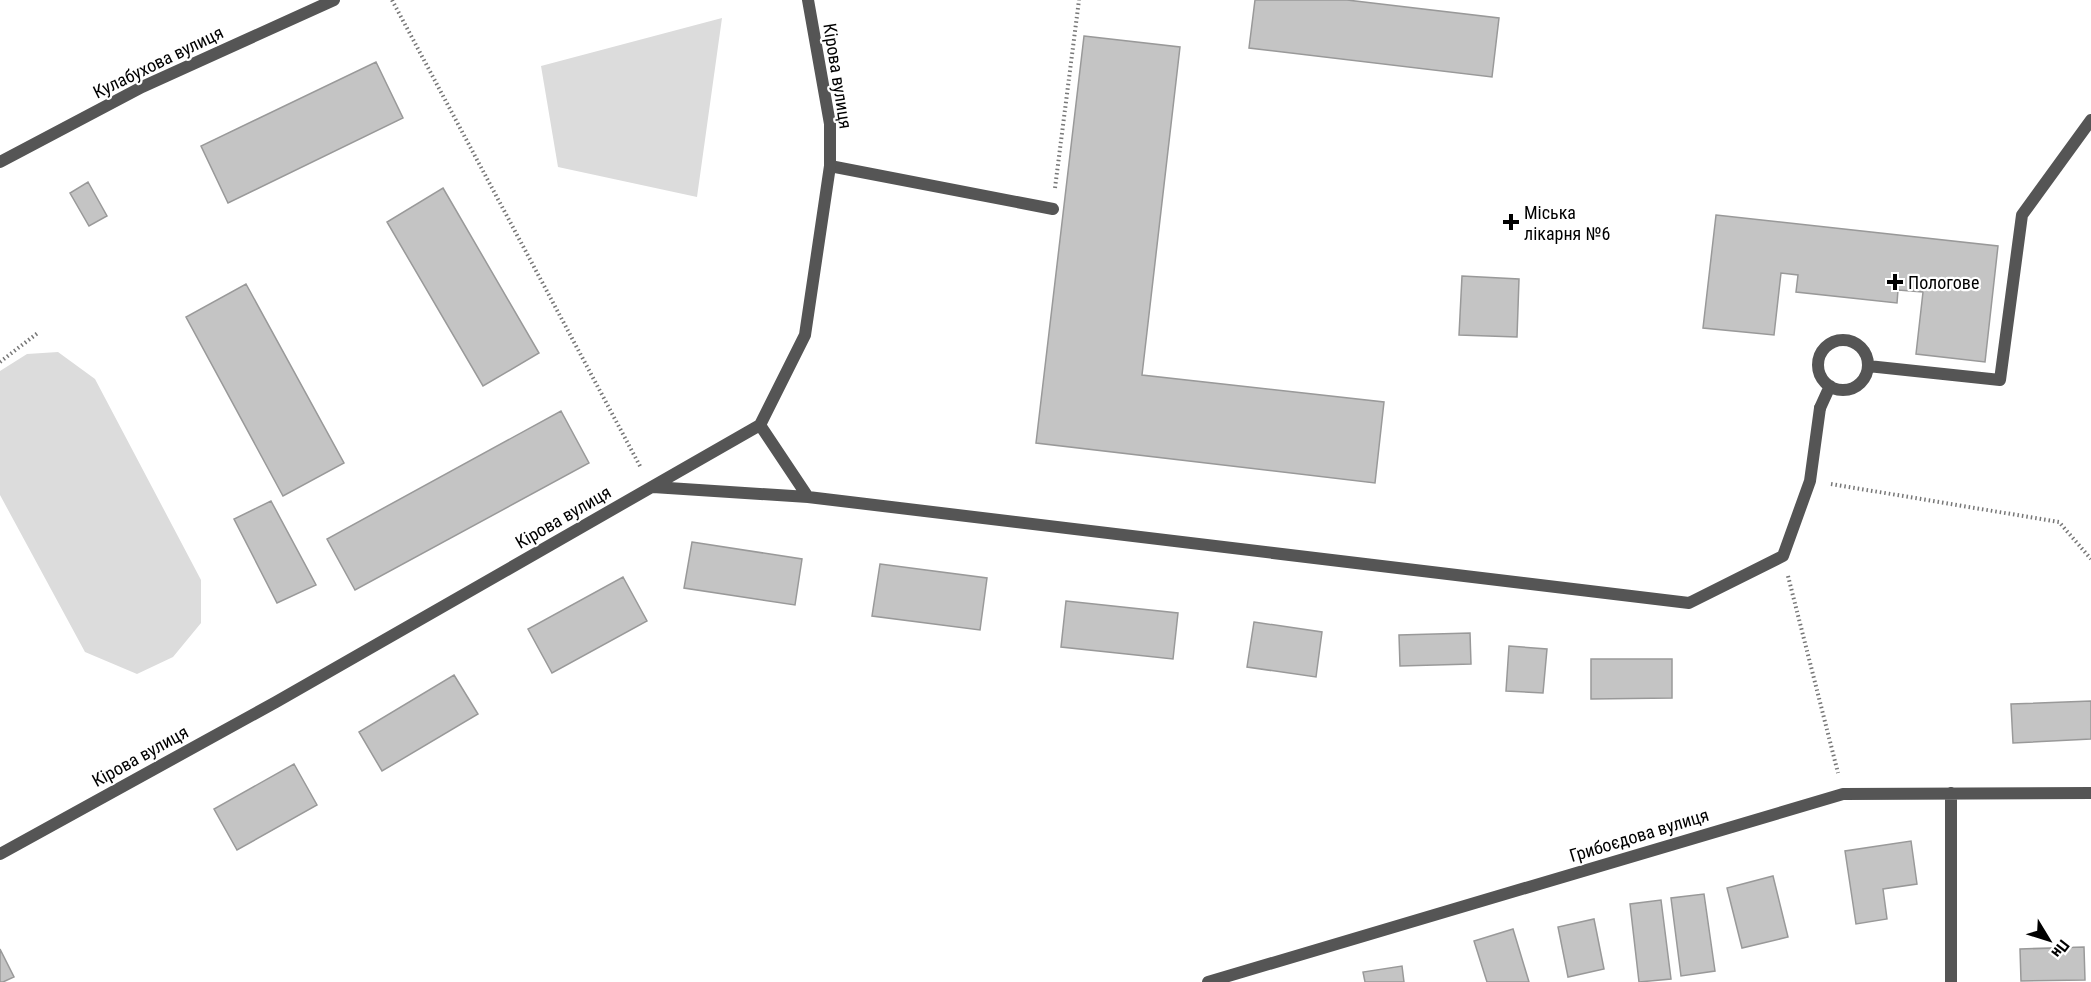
<svg xmlns="http://www.w3.org/2000/svg" width="2091" height="982" viewBox="0 0 2091 982" font-family="'Roboto Condensed',sans-serif">
<style>
.green{fill:#dcdcdc}
.building{fill:#c4c4c4;stroke:#999;stroke-width:1.5}
.lines{fill:none;stroke-linecap:round;stroke-linejoin:round}
.path{stroke:#777;stroke-width:4;stroke-dasharray:1.5 3;stroke-linecap:butt}
.service{stroke:#555;stroke-width:12}
.minor{stroke:#555;stroke-width:12}
.tertiary{stroke:#555;stroke-width:12}
.poi-dot{fill:#000;stroke:#fff;stroke-width:2}
.labels{text-anchor:middle;dominant-baseline:central;stroke-width:4.5;stroke-linejoin:round;paint-order:stroke}
.street-label{font-size:18px;fill:#000;stroke:#fff}
.poi-label{font-size:18px;fill:#000;stroke:#fff;text-anchor:start}
</style>
<rect width="100%" height="100%" fill="#fff"/>
<path class="green" d="M722,18L697,197L558,167L541,66Z
M58,352L95,379L201,580V623L173,657L137,674L85,652L0,495V371L27,354Z"/>
<path class="building" d="M1255,0H1347L1499,18L1492,77L1249,48Z
M1084,36L1180,47L1142,375L1384,402L1375,483L1036,443Z
M376,62L403,118L228,203L201,146Z
M88,182L107,216L89,226L70,193Z
M443,188L539,353L483,386L387,222Z
M1716,215L1998,246L1985,362L1916,354L1923,292L1898,290L1897,303L1796,292L1798,275L1781,273L1774,335L1703,328Z
M1462,276L1519,279L1517,337L1459,335Z
M246,284L344,463L283,496L186,317Z
M561,411L589,463L355,590L327,539Z
M271,501L316,585L277,603L234,519Z
M692,542L802,559L795,605L684,588Z
M880,564L987,578L980,630L872,616Z
M623,577L647,621L552,673L528,629Z
M1066,601L1178,613L1173,659L1061,647Z
M1254,622L1322,632L1316,677L1247,667Z
M1470,633L1471,664L1400,666L1399,635Z
M1509,646L1547,649L1543,693L1506,691Z
M1591,659H1672V698L1591,699Z
M454,675L478,714L382,771L359,732Z
M2091,701V739L2013,743L2011,704Z
M294,764L317,805L237,850L214,809Z
M1911,841L1917,884L1883,889L1887,919L1856,924L1845,851Z
M1773,876L1788,937L1742,948L1727,888Z
M1704,894L1715,971L1681,976L1671,898Z
M1661,900L1671,979L1639,982L1630,904Z
M1594,919L1604,969L1568,977L1558,927Z
M1513,929L1529,982H1487L1474,941Z
M2084,947L2085,980L2021,981L2020,949Z
M0,949L14,977L3,982H0Z
M1402,966L1404,982H1365L1363,972Z"/>
<g class="lines">
<path class="path" d="M392,0L641,468
M1055,188L1079,0
M0,362L39,332
M1831,484L2059,522L2091,559
M1788,576L1838,773"/>
<path class="service" d="M830,166L1053,209
M1818 365a25 25 0 1 1 50 0a25 25 0 1 1-50 0Z
M1868,366L2000,380L2022,215L2091,120
M1820,408L1830,386"/>
<path class="minor" d="M760,425L808,497L1689,603L1783,556L1810,481L1820,408
M653,487L808,497
M1951,793V982
M0,854L276,702L760,425L805,335L830,166V124L808,0
M1208,982L1843,794L2091,793"/>
<path class="tertiary" d="M0,162L142,87L334,0"/>
</g>
<g class="poi-dot">
<path d="M1508 213h6v6h6v6h-6v6h-6v-6h-6v-6h6z"/>
<path d="M1892 273h6v6h6v6h-6v6h-6v-6h-6v-6h6z"/>
</g>
<g class="labels">
<g class="street-label">
<text transform="translate(158 62) rotate(-26)">Кулабухова вулиця</text>
<text transform="translate(838 76) rotate(81)">Кірова вулиця</text>
<text transform="translate(563 517) rotate(-30)">Кірова вулиця</text>
<text transform="translate(140 756) rotate(-29)">Кірова вулиця</text>
<text transform="translate(1639 835) rotate(-17)">Грибоєдова вулиця</text>
</g>
<g class="poi-label">
<text x="1524" y="212">Міська<tspan x="1524" dy="21">лікарня №6</tspan></text>
<text x="1908" y="282">Пологове</text>
</g>
</g>
<g transform="translate(2049 940) rotate(128)" stroke="#ffffff" stroke-width="4.5" paint-order="stroke">
<path d="M0-4.5L10 22L0 15L-10 22Z" fill="#000000"/>
<text y="-9" font-size="16" font-weight="bold" text-anchor="middle" fill="#000000">Пн</text>
</g>
</svg>
